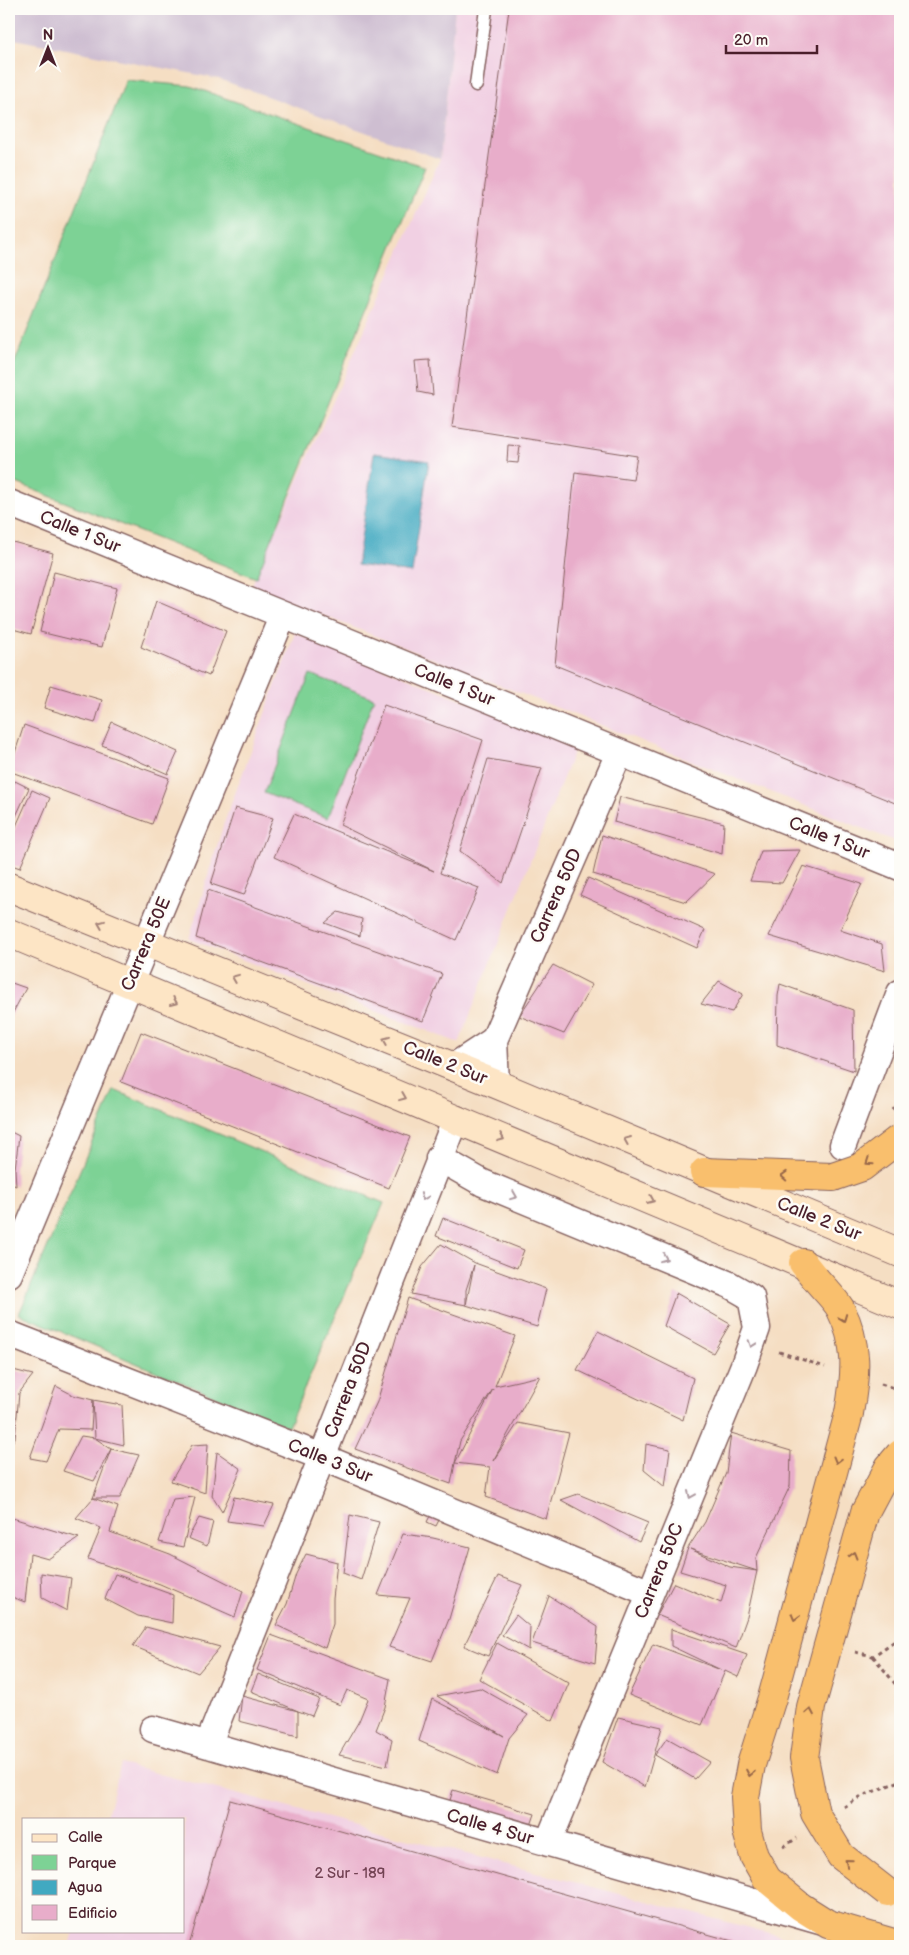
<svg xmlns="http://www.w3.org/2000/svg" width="909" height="1955" viewBox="0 0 909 1955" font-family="'Balsamiq Sans',sans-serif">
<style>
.built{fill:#f1d0e3}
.industrial{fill:#cebed1}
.green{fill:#7dd295;stroke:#647860}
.water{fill:#41a9c1;stroke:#466476}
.building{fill:#e8adca}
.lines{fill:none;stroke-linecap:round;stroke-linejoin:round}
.lane-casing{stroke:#866260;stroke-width:15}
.street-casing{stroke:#866260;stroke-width:29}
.secondary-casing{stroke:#866260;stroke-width:30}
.highway-casing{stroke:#866260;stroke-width:30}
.path{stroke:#866260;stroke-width:3;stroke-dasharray:4 4;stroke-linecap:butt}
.lane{stroke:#fff;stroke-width:12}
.street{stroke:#fff;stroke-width:26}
.secondary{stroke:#fde5c5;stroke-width:28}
.highway{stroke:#f9bf6d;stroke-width:28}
.highway-bridge-casing{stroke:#866260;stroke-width:30;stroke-linecap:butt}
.highway-bridge{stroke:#f9bf6d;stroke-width:28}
.oneway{stroke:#a48278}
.oneway2{stroke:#996749}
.oneway3{stroke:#ae9aa0}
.labels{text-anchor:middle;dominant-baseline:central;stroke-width:5;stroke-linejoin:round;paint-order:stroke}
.number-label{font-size:15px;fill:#724253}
.street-label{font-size:18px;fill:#4a1f2b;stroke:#fdfcf7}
</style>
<rect width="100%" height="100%" fill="#fdfcf7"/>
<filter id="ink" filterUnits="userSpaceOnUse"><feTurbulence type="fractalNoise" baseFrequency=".02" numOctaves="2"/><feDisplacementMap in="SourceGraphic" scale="10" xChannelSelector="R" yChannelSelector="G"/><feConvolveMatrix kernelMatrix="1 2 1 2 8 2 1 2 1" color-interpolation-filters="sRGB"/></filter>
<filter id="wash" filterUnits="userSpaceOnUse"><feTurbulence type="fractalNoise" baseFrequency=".0096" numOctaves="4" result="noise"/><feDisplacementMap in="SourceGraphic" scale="20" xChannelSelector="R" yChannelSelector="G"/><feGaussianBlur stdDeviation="1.12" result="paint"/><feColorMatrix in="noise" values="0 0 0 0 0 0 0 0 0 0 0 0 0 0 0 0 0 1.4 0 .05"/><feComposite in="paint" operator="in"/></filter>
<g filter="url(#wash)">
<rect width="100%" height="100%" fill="#f5dec3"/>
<path class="built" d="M455,9H900V843L251,587L440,159Z
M295,633L576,745L459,1043L189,939L223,826Z
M121,1764L819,1946H70L74,1931H184V1819H106Z"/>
<path class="industrial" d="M9,9H455L440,159L219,79L9,38Z"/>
<path class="green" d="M126,80L190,86L425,167L256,578L9,480V377Z
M310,674L374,698L328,818L264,793Z
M114,1090L384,1203L288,1427L19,1314Z"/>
<path class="water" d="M374,453L429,461L412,573L357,565Z"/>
<g id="blocks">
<path class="building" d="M509,9H900V805L555,665L575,472L633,480L637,456L452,427Z
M430,360L433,395L418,392L415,361Z
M508,445L520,446L518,463L507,462Z
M9,541L53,553L31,634L9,628Z
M54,572L117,588L102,647L40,632Z
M156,601L226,631L209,676L141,647Z
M51,685L102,700L95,723L44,708Z
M384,705L483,740L440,873L479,888L456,940L274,857L294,814L434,871L340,825Z
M112,722L178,752L168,774L102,745Z
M24,725L169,778L152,824L9,771Z
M488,759L542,768L503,883L460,851Z
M15,781L29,788L9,831V794Z
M32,790L50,798L20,868L9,864V842Z
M620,797L724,823L722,854L614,822Z
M235,808L273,818L244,895L211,884Z
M602,835L715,874L686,902L593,874Z
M800,850L782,883L750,881L761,851Z
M803,866L862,884L840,930L882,944L885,971L769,936Z
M588,878L705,930L697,948L580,895Z
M208,890L442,974L423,1021L196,938Z
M338,912L362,919L360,936L325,923Z
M553,965L592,985L564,1034L519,1016Z
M719,981L743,994L732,1012L701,1004Z
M9,982L26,988L9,1020Z
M780,984L853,1010L854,1071L777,1045L778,996Z
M141,1032L410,1137L389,1188L121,1082Z
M9,1131L19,1136L15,1169L16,1186L9,1183Z
M443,1218L524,1250L517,1268L436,1236Z
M441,1244L475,1263L546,1289L537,1327L466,1305L474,1265L466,1290V1305L411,1294L422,1267Z
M676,1293L730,1324L713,1353L664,1326Z
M408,1298L515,1336L495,1386L540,1376L493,1461L518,1423L569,1433L546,1519L486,1497L490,1467L455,1463L493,1389L460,1441L455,1463L451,1484L355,1449L377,1402Z
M598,1331L693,1378L683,1420L577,1370Z
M9,1369L33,1375L19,1393L15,1438L9,1447Z
M56,1386L73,1395L93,1400L91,1430L59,1429L46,1461L30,1458Z
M93,1400L122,1405L124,1445L95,1438Z
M731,1433L791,1451L790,1486L756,1558L757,1571L690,1549L730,1567L757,1571L747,1617L736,1648L657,1615L674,1583L721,1603L726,1585L680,1571L688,1548L705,1522L726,1473Z
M81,1436L95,1438L111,1449L139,1455L120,1498H93L111,1449L94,1481L63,1471Z
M208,1444L205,1493L171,1481L192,1445Z
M646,1444L670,1449L665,1487L644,1470Z
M217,1452L241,1469L222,1512L212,1496Z
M578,1494L648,1523L639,1542L561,1500Z
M195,1497L183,1547L159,1542L173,1499Z
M234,1497L274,1505L264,1526L227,1521Z
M93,1498L118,1507L110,1532L170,1554L243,1591L235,1617L160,1584L88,1559L101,1528L76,1518Z
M431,1514L440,1518L436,1526L427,1522Z
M350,1515L379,1522L361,1580L343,1573Z
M9,1517L79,1538L48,1559L30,1554L25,1602L9,1596Z
M199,1518L213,1522L207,1546L188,1538Z
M403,1534L433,1538L470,1547L449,1619L432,1661L389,1647L410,1598L378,1595Z
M306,1554L337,1562L333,1599V1624L325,1648L276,1625L287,1604L296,1574Z
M41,1573L71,1578L67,1611L42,1598Z
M115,1574L173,1595L172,1623L138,1616L105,1599Z
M498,1576L522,1585L488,1656L464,1646Z
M549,1596L598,1627L595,1663L532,1643Z
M516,1615L530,1627L529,1650L502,1635Z
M146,1627L220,1647L198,1673L133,1646Z
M671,1629L747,1655L738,1677L725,1671L702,1725L629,1695L653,1644L721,1670L671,1646Z
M271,1635L390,1679L385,1707L376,1730L392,1739L387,1766L339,1755L359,1721L368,1699L347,1690L340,1705L257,1670Z
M497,1643L569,1683L553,1721L479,1679Z
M258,1674L319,1699L312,1716L298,1711V1736L239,1721L242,1696L298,1711L251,1691Z
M480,1688L528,1715L509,1738L497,1775L419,1741L432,1699L504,1736L437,1696Z
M618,1717L662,1727L645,1787L602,1762Z
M667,1738L710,1762L695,1779L655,1755Z
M453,1790L535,1814L529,1831L448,1807Z
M230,1800L750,1946H189Z"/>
</g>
</g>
<g filter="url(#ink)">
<use href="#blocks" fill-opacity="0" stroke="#866260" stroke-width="1"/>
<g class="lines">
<defs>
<path id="lane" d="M476,85L486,9"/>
<path id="street" d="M9,503L900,867
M453,1067L494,1040
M496,1084L494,1040L619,753
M843,1145L900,993
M439,1158L483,1183L730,1285L751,1297L757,1328L744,1365L548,1843
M9,1274L283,615
M9,1334L322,1457L650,1593
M153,1729L820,1921
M208,1745L456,1119"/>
<path id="secondary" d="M9,887L496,1084L900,1253
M9,933L900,1305"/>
<path id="highway" d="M704,1172L833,1177
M803,1263L815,1278
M849,1413L772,1698L751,1765L745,1797L747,1831L754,1856L767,1879L801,1907L828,1924L900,1945"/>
</defs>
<use href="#lane" class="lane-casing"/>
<use href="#street" class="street-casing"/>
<use href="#secondary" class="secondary-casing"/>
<use href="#highway" class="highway-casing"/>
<path class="path" d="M893,1110L900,1101
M779,1352L825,1367
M881,1384L900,1390
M855,1652L873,1656L895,1641L900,1633
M873,1656L900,1690
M844,1807L860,1797L900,1781
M783,1847L797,1838"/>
<use href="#lane" class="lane"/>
<use href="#street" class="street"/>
<use href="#secondary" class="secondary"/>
<use href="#highway" class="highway"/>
<defs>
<path id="highway-bridge" d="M833,1177L862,1167L900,1138
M815,1278C823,1288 834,1298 840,1308C859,1345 856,1374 849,1413
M887,1892L841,1856L815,1813L804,1758L811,1707L865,1512L889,1467L900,1454"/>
</defs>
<use href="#highway-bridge" class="highway-bridge-casing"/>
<use href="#highway-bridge" class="highway-bridge"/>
</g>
<defs><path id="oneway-chevron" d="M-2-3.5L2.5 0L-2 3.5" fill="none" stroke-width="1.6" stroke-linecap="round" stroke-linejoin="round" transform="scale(1.25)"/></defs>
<g class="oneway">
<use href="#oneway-chevron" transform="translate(101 924) rotate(-158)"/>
<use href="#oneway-chevron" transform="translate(235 978) rotate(-158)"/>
<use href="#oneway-chevron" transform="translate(174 1002) rotate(23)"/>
<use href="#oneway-chevron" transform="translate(386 1040) rotate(-158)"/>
<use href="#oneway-chevron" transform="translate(403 1097) rotate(22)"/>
<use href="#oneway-chevron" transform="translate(501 1138) rotate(22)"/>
<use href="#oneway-chevron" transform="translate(627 1140) rotate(-157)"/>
<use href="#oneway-chevron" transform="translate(651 1200) rotate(23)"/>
</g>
<g class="oneway2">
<use href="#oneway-chevron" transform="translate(869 1162) rotate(146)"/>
<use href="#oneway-chevron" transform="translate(784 1176) rotate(-177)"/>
<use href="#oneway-chevron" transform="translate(843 1318) rotate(69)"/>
<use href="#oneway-chevron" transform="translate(837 1460) rotate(105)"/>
<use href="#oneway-chevron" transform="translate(853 1555) rotate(-74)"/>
<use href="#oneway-chevron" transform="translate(795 1617) rotate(105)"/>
<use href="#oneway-chevron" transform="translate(810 1712) rotate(-80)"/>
<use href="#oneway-chevron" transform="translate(750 1773) rotate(101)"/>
<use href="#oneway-chevron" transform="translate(848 1862) rotate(-141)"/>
</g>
<g class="oneway3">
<use href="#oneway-chevron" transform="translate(514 1196) rotate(22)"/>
<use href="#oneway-chevron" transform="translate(424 1197) rotate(111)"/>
<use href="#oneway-chevron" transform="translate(664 1258) rotate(22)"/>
<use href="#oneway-chevron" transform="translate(752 1344) rotate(109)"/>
<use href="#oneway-chevron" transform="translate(691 1495) rotate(113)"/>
</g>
</g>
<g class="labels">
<g class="number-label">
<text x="350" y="1873">2 Sur - 189</text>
</g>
<g class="street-label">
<text transform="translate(80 532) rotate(22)">Calle 1 Sur</text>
<text transform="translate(454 685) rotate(22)">Calle 1 Sur</text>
<text transform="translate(829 838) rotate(22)">Calle 1 Sur</text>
<text transform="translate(556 896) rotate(-66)">Carrera 50D</text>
<text transform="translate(146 944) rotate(-67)">Carrera 50E</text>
<text transform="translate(445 1063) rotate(22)">Calle 2 Sur</text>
<text transform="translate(819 1219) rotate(22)">Calle 2 Sur</text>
<text transform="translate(348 1390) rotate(-69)">Carrera 50D</text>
<text transform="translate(330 1461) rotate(22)">Calle 3 Sur</text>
<text transform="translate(659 1571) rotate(-68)">Carrera 50C</text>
<text transform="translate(490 1827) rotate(16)">Calle 4 Sur</text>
</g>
</g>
<rect width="909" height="1955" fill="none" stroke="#fdfcf7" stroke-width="30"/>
<rect x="22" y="1818" width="162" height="115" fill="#fdfcf7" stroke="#b5a4a5"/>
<rect x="32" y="1834" width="25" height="8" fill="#fde5c5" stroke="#b5a4a5"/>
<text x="68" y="1842" font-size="15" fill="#4a1f2b">Calle</text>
<rect x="32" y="1855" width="25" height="15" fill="#7dd295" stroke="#b5a4a5"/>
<text x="68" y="1868" font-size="15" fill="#4a1f2b">Parque</text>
<rect x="32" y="1880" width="25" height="15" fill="#41a9c1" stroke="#b5a4a5"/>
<text x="68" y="1892" font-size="15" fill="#4a1f2b">Agua</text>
<rect x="32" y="1905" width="25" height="15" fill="#e8adca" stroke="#b5a4a5"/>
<text x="68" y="1918" font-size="15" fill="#4a1f2b">Edificio</text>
<g transform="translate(48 48)" stroke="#fdfcf7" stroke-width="4" paint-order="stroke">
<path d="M0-4L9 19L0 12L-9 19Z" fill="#4a1f2b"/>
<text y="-8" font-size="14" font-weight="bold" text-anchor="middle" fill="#4a1f2b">N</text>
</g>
<path d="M726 45v8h91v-8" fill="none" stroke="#4a1f2b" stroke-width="2.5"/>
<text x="734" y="45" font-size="15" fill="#4a1f2b" stroke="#fdfcf7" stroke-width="4" paint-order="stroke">20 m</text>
</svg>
